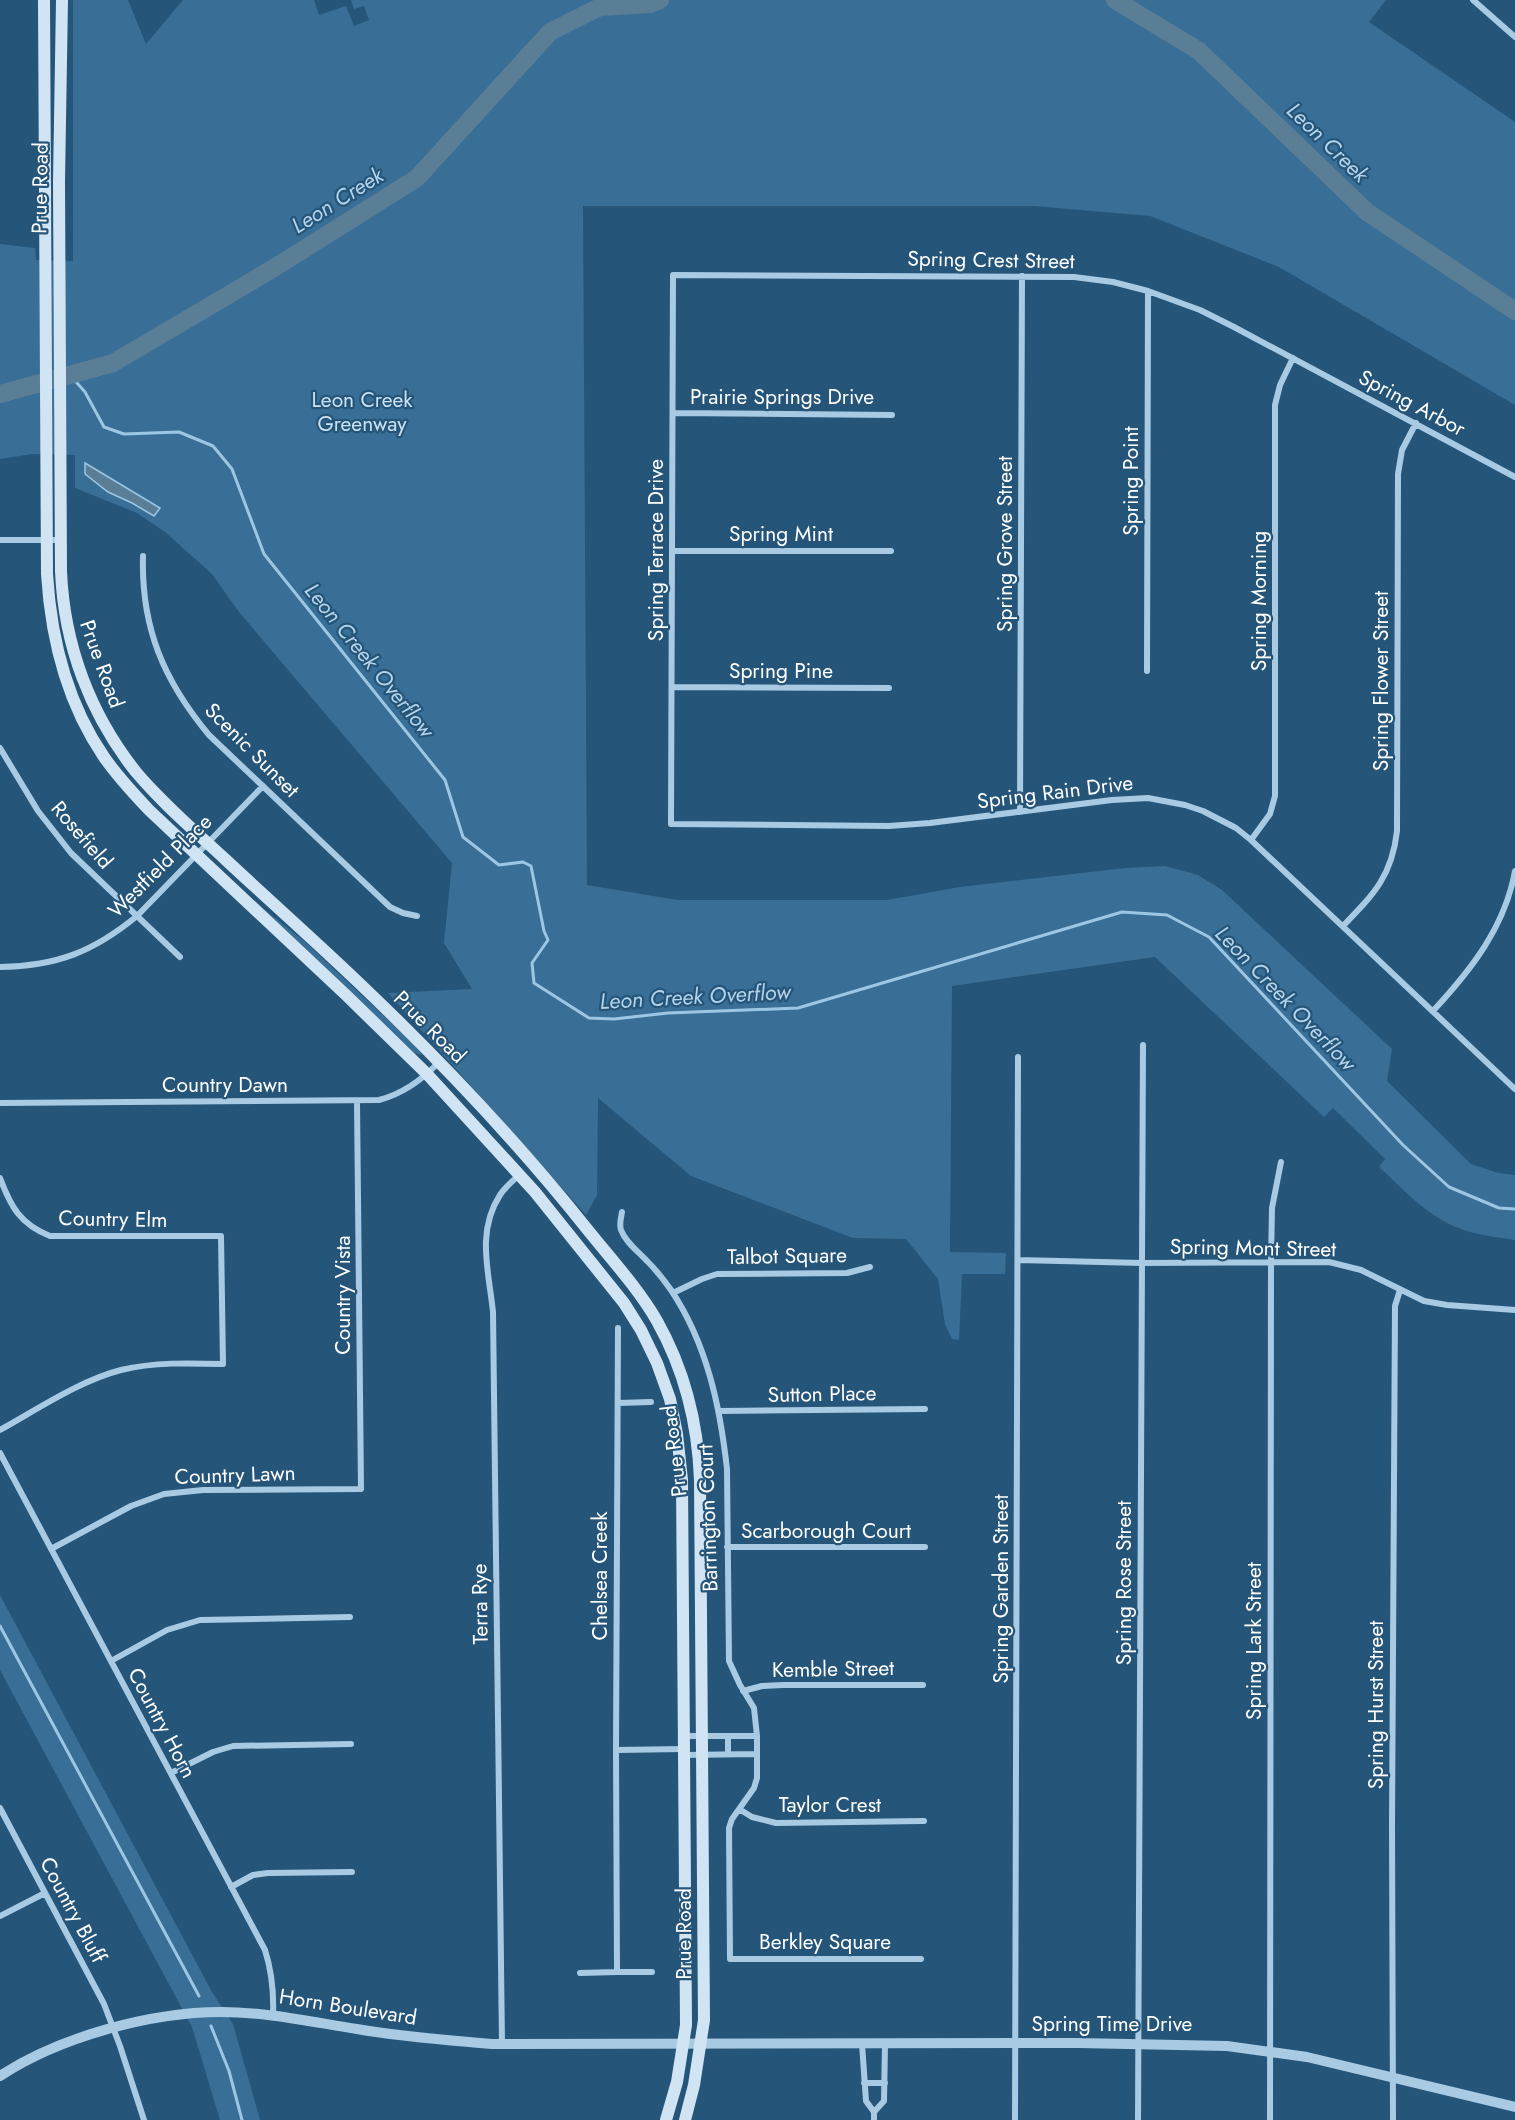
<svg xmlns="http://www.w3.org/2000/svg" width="1515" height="2120" viewBox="0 0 1515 2120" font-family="Jost,sans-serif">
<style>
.green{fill:#396f96}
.water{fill:#5b7e97;stroke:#9cc7e4;stroke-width:1.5}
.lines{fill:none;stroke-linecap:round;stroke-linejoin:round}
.stream{stroke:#9cc7e4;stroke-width:3}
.river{stroke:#5b7e97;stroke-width:18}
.minor{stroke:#a8cbe3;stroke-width:6}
.tertiary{stroke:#a8cbe3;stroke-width:10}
.secondary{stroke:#d0e4f4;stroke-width:12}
.labels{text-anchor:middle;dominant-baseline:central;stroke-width:4.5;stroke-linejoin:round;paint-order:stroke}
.street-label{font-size:21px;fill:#fff;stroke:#255579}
.park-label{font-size:21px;fill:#cae2f3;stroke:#255579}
.water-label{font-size:22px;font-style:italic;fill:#b3d4eb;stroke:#255579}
</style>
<rect width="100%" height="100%" fill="#255579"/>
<path class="green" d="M73,0H128L146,44L183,0H314L319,15L346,6L354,26L369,20L364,6L354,9L351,0H1386L1369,22L1515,122V405L1279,267L1150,216L1034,206H583L587,885L677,900H887L960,887L1126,868L1165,866L1198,875L1222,890L1392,1049L1387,1081L1471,1164L1498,1173L1515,1175V1240C1496,1237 1474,1235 1456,1227C1426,1215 1402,1188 1379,1167L1385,1159L1333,1108L1324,1117L1155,957L952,986L950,1252L1006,1253L1005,1274H962L959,1340L952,1339L945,1324L938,1279L906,1239L853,1238L691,1176L598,1098L597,1195L586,1215L388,993L472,989L444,943L452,863L239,612L212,574L165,532L137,513L75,488V455L33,454L0,459V244L35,248L36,260L73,261Z
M261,907L302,939L421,1051V1055L414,1053Z
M0,1595L212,1992L233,2024L260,2120H220L192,2027L0,1670Z"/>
<path class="water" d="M85,463L160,508L154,516L132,503L108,492L85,474Z"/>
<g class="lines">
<path class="stream" d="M70,375L85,392L104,427L124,434L179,432L213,446L232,469L264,554L445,780L463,837L499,865L523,862L531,866L544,931L548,940L532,963L534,983L589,1018L614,1019L668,1013L798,1008L1122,912L1167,915L1209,937L1403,1145L1449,1187L1499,1208L1515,1209
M0,1626L199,1996
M211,2026L229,2071L242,2120"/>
<path class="river" d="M1115,0L1199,51L1367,212L1515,311
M0,394L113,363L274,268L417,178L550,32L600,7L650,4L660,0"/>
<path class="minor" d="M1473,0L1515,37
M673,413L892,415
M1515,477L1234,327L1200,310L1148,291L1113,282L1074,277L673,275L671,824L889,826L930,823L1112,800L1148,798L1185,805L1203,811L1236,828L1251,840L1515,1089
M0,540H60
M672,551H891
M143,556C141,628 164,681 209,735L390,907L403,913L417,916
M1147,671L1148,291
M672,687L889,688
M0,748L38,811L71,853L180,957
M1020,812L1022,276
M1251,840L1270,814L1275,796V405L1280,385L1293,358
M1343,926C1374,894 1392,876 1397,831L1398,474L1402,450L1416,423
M0,967C57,966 93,952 137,916L263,786
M1433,1011C1471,970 1505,927 1515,871
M0,1103L379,1100C402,1094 422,1080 439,1062
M0,1178C11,1207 20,1224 50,1236H221L223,1364C189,1363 154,1362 121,1370C81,1380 36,1410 0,1430
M622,1212C621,1218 619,1224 621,1230C626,1243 639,1252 648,1262C657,1271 664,1280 671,1290C707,1344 720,1406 727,1469L729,1661L740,1685L754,1708L757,1736V1778L754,1788L732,1819L729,1828L730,1959H921
M1018,1260L1142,1263L1329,1262L1361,1270L1424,1301L1447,1305L1515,1310
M673,1293L702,1279L717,1274L847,1273L870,1267
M618,1403L651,1402
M719,1411L925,1409
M0,1453L265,1950C272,1972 274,1991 273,2015
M727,1547H925
M51,1549L131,1506L164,1494L203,1490L361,1489L357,1101
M111,1661L167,1630L200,1620L350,1617
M743,1691L762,1686L783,1685H923
M684,1736H757
M728,1736V1754
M616,1750L618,1328
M685,1755L757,1754
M171,1773L213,1752L233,1746L351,1744
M0,1808L104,2004L120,2046L144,2120
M739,1809L752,1817L776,1823L924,1821
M231,1887L253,1875L268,1873L352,1872
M0,1916L45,1893
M652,1972H617L616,1750L684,1749
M580,1973L617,1972
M502,2044L493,1312C489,1272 476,1232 500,1195C505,1187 513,1181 519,1175
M862,2044L866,2101L874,2112V2120
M864,2083H885
M874,2112L884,2101L885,2044
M1015,2120L1018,1057
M1138,2120L1143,1045
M1270,2120L1271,1262L1272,1208L1281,1162
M1393,2120L1392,1826L1395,1306L1400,1290"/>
<path class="tertiary" d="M0,2076C59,2037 151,2012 221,2012C267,2012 312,2022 357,2029C402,2037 448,2040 493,2044L1078,2043L1227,2046L1307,2057L1515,2107"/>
<path class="secondary" d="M44,0L47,574C51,639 67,703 104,757C117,776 133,793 149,810L346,995L427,1074L535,1192L624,1303L641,1330L657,1363L670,1399L677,1434L682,1480L686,2025L677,2082L666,2120
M62,0L59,181L61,571C64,645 90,714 136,772C163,804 196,832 226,860C270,901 314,940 357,981C439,1059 517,1141 587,1229C611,1259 638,1288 657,1321C684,1369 698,1425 700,1480L704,2020L694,2085L685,2120"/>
</g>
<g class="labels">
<g class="street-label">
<text transform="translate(40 188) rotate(-89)">Prue Road</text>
<text transform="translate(991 260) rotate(1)">Spring Crest Street</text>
<text x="782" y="397">Prairie Springs Drive</text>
<text transform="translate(1412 403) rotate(28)">Spring Arbor</text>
<text transform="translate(1131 481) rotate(-90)">Spring Point</text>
<text x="781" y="534">Spring Mint</text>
<text transform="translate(1005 544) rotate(-90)">Spring Grove Street</text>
<text transform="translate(656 550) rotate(-90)">Spring Terrace Drive</text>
<text transform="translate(1259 601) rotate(-90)">Spring Morning</text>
<text transform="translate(102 664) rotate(70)">Prue Road</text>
<text x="781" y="671">Spring Pine</text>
<text transform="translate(1381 681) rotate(-90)">Spring Flower Street</text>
<text transform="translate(252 750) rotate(45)">Scenic Sunset</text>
<text transform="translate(1055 792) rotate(-7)">Spring Rain Drive</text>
<text transform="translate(82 835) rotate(49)">Rosefield</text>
<text transform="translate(160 866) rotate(-45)">Westfield Place</text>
<text transform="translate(430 1027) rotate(45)">Prue Road</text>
<text x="225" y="1085">Country Dawn</text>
<text transform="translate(113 1219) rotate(1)">Country Elm</text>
<text transform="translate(1253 1248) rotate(1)">Spring Mont Street</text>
<text transform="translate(787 1256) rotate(-1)">Talbot Square</text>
<text transform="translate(343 1295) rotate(-90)">Country Vista</text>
<text transform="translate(822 1394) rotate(-1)">Sutton Place</text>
<text transform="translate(674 1451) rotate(-97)">Prue Road</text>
<text transform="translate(235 1475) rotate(-2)">Country Lawn</text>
<text transform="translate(708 1518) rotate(-92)">Barrington Court</text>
<text x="826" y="1531">Scarborough Court</text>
<text transform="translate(600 1576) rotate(-90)">Chelsea Creek</text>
<text transform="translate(1124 1583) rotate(-90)">Spring Rose Street</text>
<text transform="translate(1001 1589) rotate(-90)">Spring Garden Street</text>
<text transform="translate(480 1604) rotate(-91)">Terra Rye</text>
<text transform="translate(1254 1641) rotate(-90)">Spring Lark Street</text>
<text transform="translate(833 1669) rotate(-1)">Kemble Street</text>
<text transform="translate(1376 1705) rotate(-90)">Spring Hurst Street</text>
<text transform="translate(162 1723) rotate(62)">Country Horn</text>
<text x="830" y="1805">Taylor Crest</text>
<text transform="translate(73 1910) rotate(62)">Country Bluff</text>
<text transform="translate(684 1934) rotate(-90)">Prue Road</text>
<text x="825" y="1942">Berkley Square</text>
<text transform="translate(348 2007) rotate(9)">Horn Boulevard</text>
<text x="1112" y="2024">Spring Time Drive</text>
</g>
<g class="park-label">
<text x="362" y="400">Leon Creek<tspan x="362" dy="24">Greenway</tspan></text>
</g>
<g class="water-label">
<text transform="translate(1328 142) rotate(44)">Leon Creek</text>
<text transform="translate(337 200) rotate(-32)">Leon Creek</text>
<text transform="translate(370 660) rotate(51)">Leon Creek Overflow</text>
<text transform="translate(695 996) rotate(-3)">Leon Creek Overflow</text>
<text transform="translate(1286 998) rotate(46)">Leon Creek Overflow</text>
</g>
</g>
</svg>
